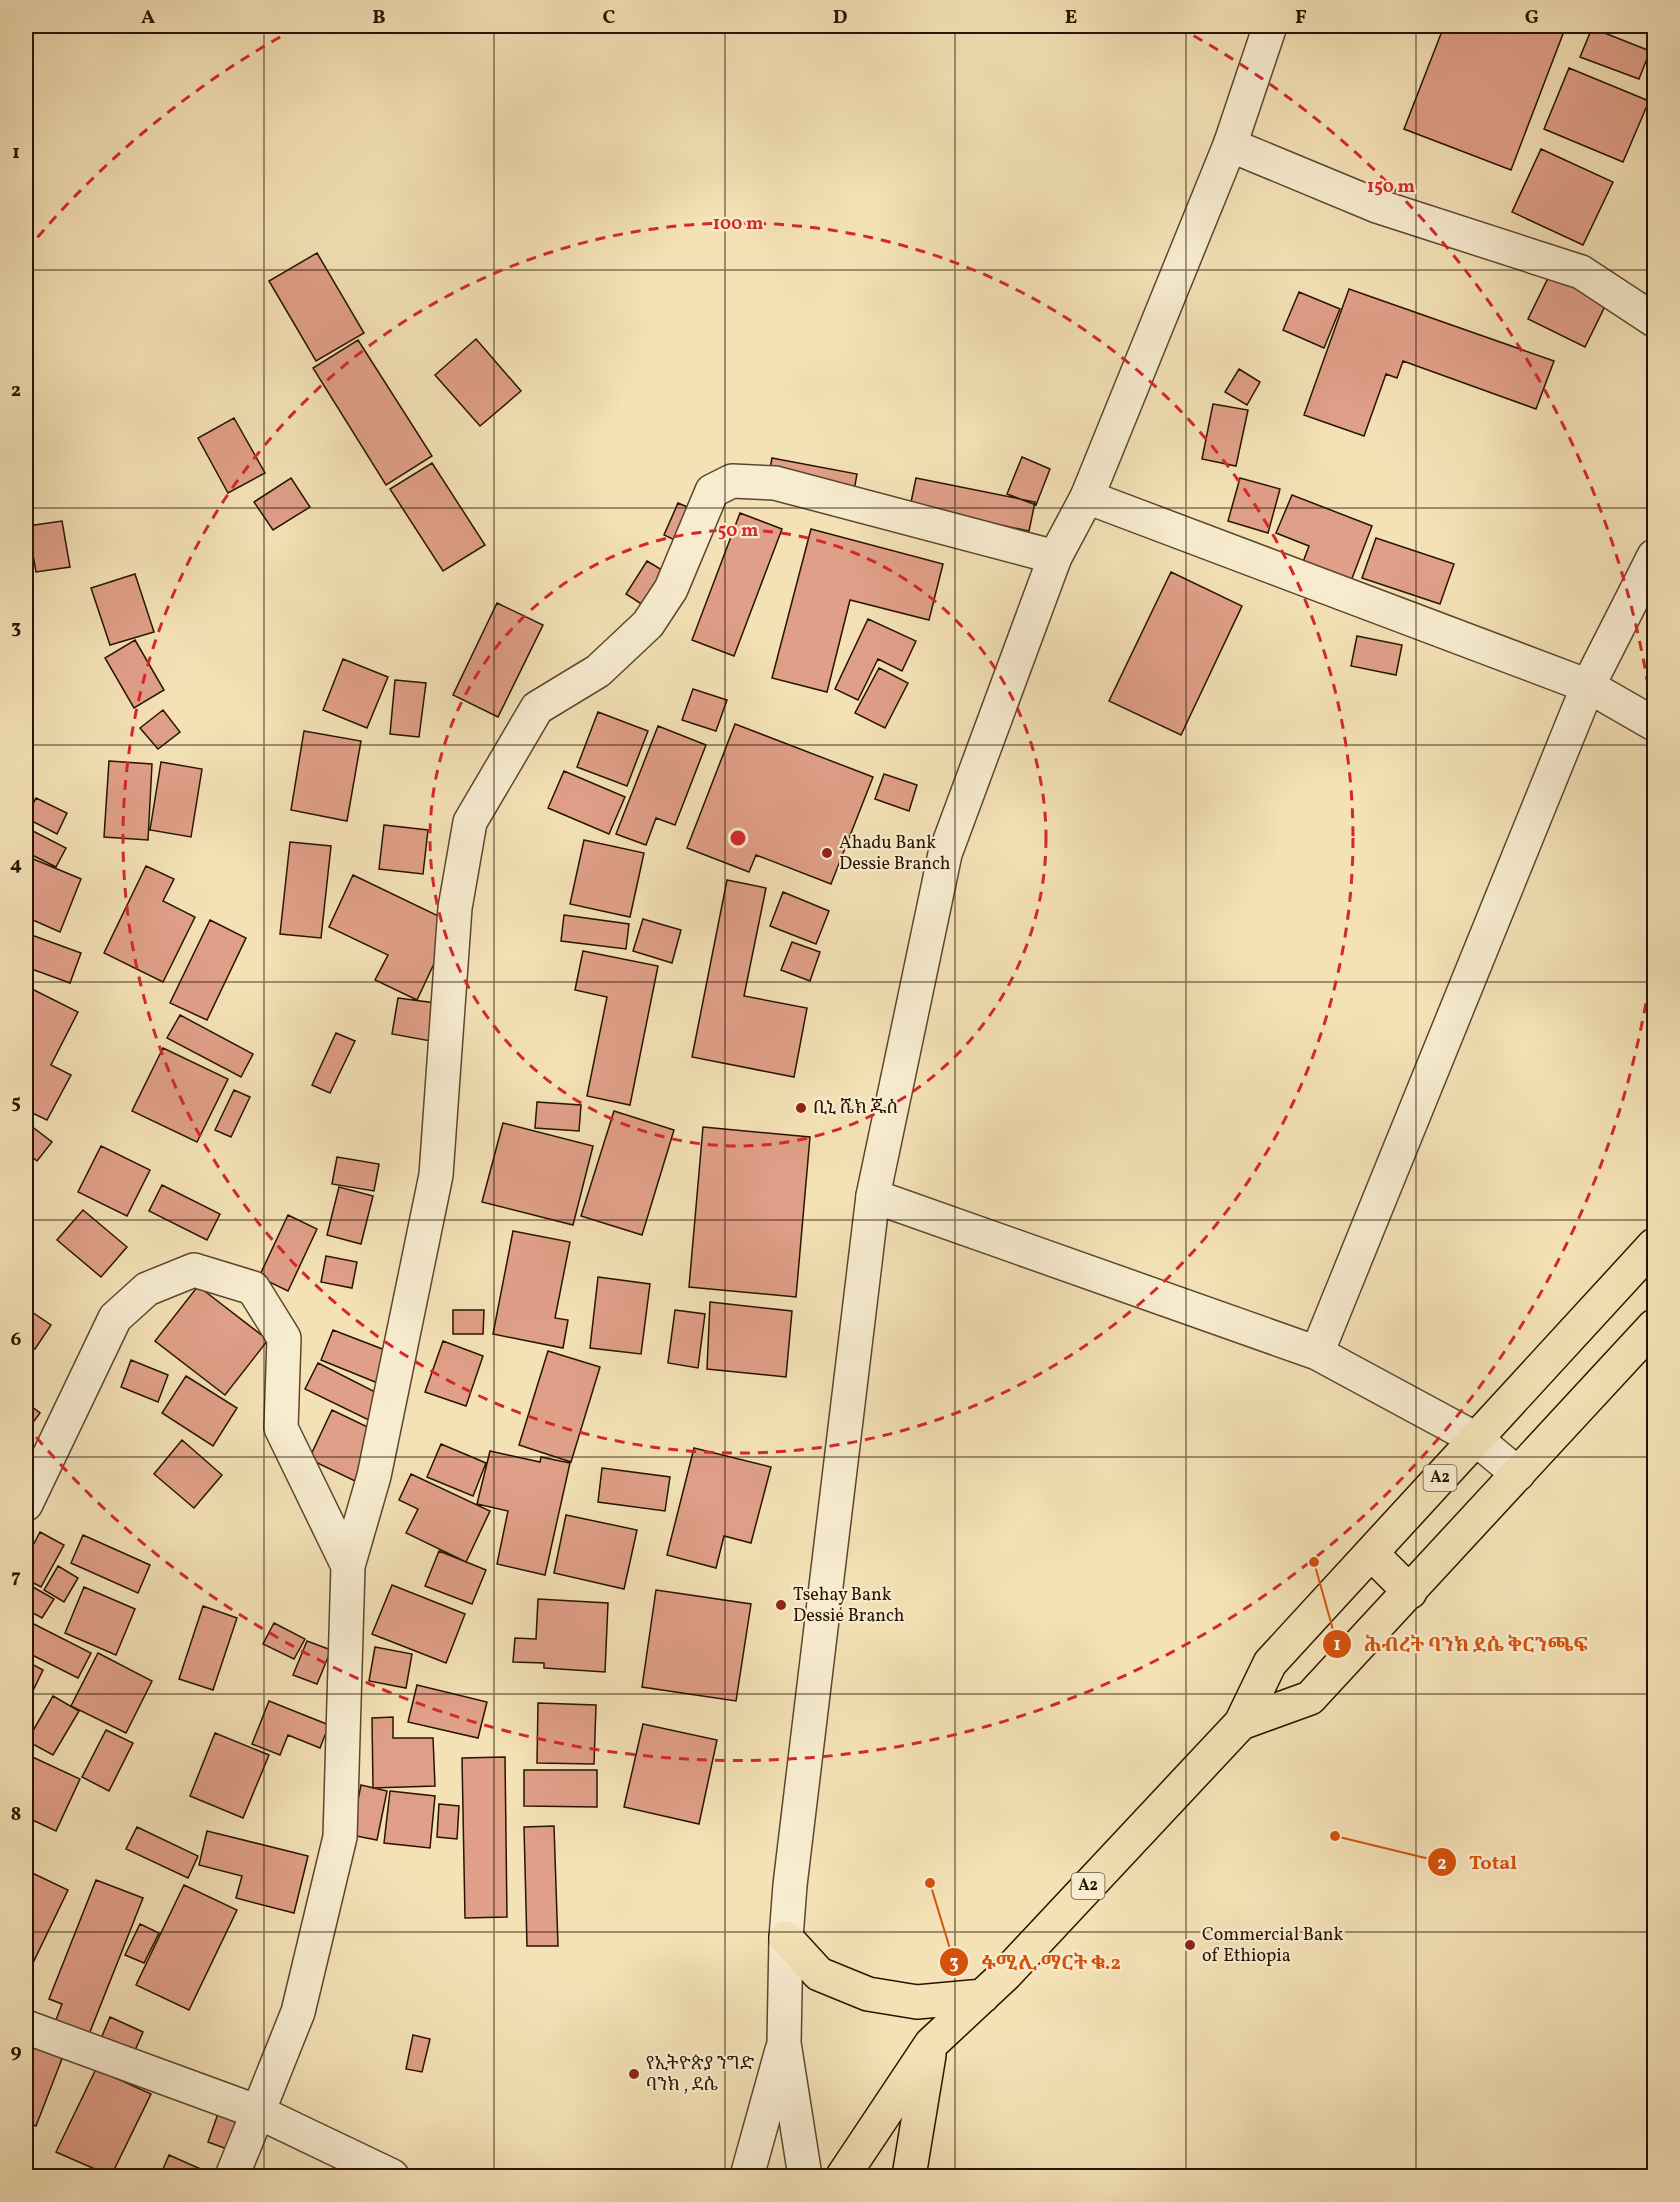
<svg xmlns="http://www.w3.org/2000/svg" width="1680" height="2202" viewBox="0 0 1680 2202" font-family="Vollkorn,'Noto Serif Ethiopic',serif">
<style>
.building{fill:#e09f89;stroke:#281401;stroke-width:1.5}
.lines{fill:none;stroke-linecap:round;stroke-linejoin:round}
.minor-casing{stroke:#5b472e;stroke-width:36}
.tertiary-casing{stroke:#5b472e;stroke-width:36}
.trunk-casing{stroke:#281401;stroke-width:36}
.minor{stroke:#f8ecd0;stroke-width:33}
.tertiary{stroke:#f8ecd0;stroke-width:33}
.trunk{stroke:#f4e1b6;stroke-width:33}
.grid{fill:none;stroke:#281401;stroke-width:1.5;stroke-opacity:0.55}
.ring{fill:none;stroke:#d62828;stroke-width:3;stroke-dasharray:10 8}
.poi-dot{fill:#8f2418;stroke:#f8ecd0;stroke-width:2}
.labels{text-anchor:middle;dominant-baseline:central;stroke-width:4.5;stroke-linejoin:round;paint-order:stroke}
.shield{fill:#f8ecd0;stroke:#66553f;stroke-width:1.5}
.shield-label{font-size:16px;font-weight:bold;fill:#281401}
.poi-label{font-size:18px;fill:#281401;stroke:#f8ecd0;text-anchor:start}
.centre{fill:#d62828;stroke:#f8ecd0;stroke-width:3}
.ring-label{font-size:18px;text-anchor:middle;font-weight:bold;fill:#d62828;stroke:#f8ecd0;stroke-width:4.5;stroke-linejoin:round;paint-order:stroke}
.leader{fill:none;stroke:#d5520b;stroke-width:2}
.callout-dot{fill:#d5520b;stroke:#f8ecd0;stroke-width:2}
.mark-label{font-size:18px;text-anchor:middle;font-weight:bold;fill:#fff}
.callout-label{font-size:20px;text-anchor:middle;font-weight:bold;fill:#d5520b;stroke:#f8ecd0;stroke-width:4.5;stroke-linejoin:round;paint-order:stroke}
.neatline{fill:none;stroke:#281401;stroke-width:2}
.grid-label{font-size:20px;text-anchor:middle;font-weight:bold;fill:#281401}
</style>
<rect width="100%" height="100%" fill="#f4e1b6"/>
<filter id="stains"><feTurbulence type="fractalNoise" baseFrequency=".00333" numOctaves="4"/><feColorMatrix values="0 0 0 0 .2 0 0 0 0 .09 0 0 0 0 .02 0 0 0 .5 -.17"/></filter>
<radialGradient id="worn" r=".72"><stop offset=".6" stop-color="#630" stop-opacity="0"/><stop offset="1" stop-color="#630" stop-opacity=".3"/></radialGradient>
<path class="building" d="M1444,26H1566L1511,170L1404,129Z
M1592,28L1650,51L1639,79L1580,57Z
M1569,68L1649,101L1623,162L1544,129Z
M1541,149L1613,182L1583,245L1512,212Z
M317,253L364,333L316,361L269,281Z
M1551,272L1608,300L1585,347L1528,319Z
M1349,289L1554,361L1536,409L1403,361L1397,378L1386,374L1364,436L1304,415Z
M1299,292L1340,309L1324,348L1283,330Z
M476,339L521,391L480,426L435,375Z
M358,340L432,456L386,485L313,368Z
M1239,369L1260,382L1247,405L1225,392Z
M1213,404L1248,410L1236,466L1202,459Z
M234,418L265,473L228,493L198,438Z
M1022,457L1050,469L1036,505L1007,494Z
M772,458L857,474L853,496L768,480Z
M432,463L485,545L443,571L390,489Z
M291,478L310,507L273,530L254,502Z
M916,478L1035,502L1029,531L910,507Z
M1240,478L1280,489L1268,533L1228,521Z
M1292,495L1372,526L1351,581L1303,562L1309,546L1276,533Z
M678,503L697,511L681,543L664,535Z
M740,513L782,529L734,656L692,640Z
M62,521L70,567L36,572L28,526Z
M811,529L943,564L929,620L850,600L827,692L772,678Z
M1376,538L1454,564L1440,604L1362,578Z
M647,561L667,573L646,607L626,594Z
M1171,572L1242,606L1181,735L1109,701Z
M135,574L154,632L110,645L91,588Z
M497,603L543,625L498,717L453,695Z
M868,619L916,641L902,671L878,659L858,700L835,689Z
M1357,636L1402,645L1396,675L1351,666Z
M135,640L164,690L134,708L105,658Z
M343,659L388,677L367,728L323,710Z
M879,668L908,683L885,728L855,713Z
M395,680L426,683L419,737L390,734Z
M693,689L727,700L716,731L682,720Z
M163,710L180,732L158,749L140,728Z
M598,712L648,731L627,786L577,767Z
M735,724L873,777L831,884L756,855L749,872L687,848Z
M658,726L706,745L675,825L656,818L646,845L616,834Z
M304,731L361,741L347,821L291,810Z
M109,761L152,764L148,840L104,837Z
M161,762L202,769L191,837L150,830Z
M564,771L625,797L609,834L548,808Z
M884,774L917,785L909,811L875,799Z
M36,798L67,813L57,834L26,818Z
M384,825L428,830L423,874L379,869Z
M27,828L66,848L56,867L26,852Z
M584,840L644,853L630,917L570,904Z
M290,842L331,846L321,938L280,934Z
M31,858L81,879L60,932L26,917V872Z
M146,866L174,879L163,901L195,917L163,982L104,953Z
M353,875L453,923L417,1000L375,980L388,955L329,927Z
M727,880L766,888L744,996L807,1008L794,1077L692,1057Z
M783,892L829,911L816,944L770,926Z
M564,915L629,924L626,949L561,941Z
M643,919L681,930L672,963L633,951Z
M210,920L246,938L207,1020L170,1003Z
M26,933L81,953L70,983L26,967Z
M792,942L820,952L810,981L781,970Z
M583,951L658,966L630,1105L587,1096L607,997L575,990Z
M28,987L78,1012L51,1065L71,1075L47,1120L26,1110V1072L33,1057L26,1054V993Z
M398,998L443,1004L436,1042L392,1034Z
M180,1015L253,1054L241,1077L167,1038Z
M336,1033L355,1041L330,1093L312,1085Z
M163,1048L228,1079L197,1142L132,1111Z
M234,1090L250,1097L231,1137L215,1130Z
M537,1102L581,1105L579,1131L535,1128Z
M614,1111L674,1130L642,1235L581,1216Z
M26,1122L52,1142L37,1161L26,1152Z
M503,1123L593,1146L573,1225L482,1202Z
M703,1127L810,1137L796,1297L689,1287Z
M101,1146L150,1170L127,1216L78,1192Z
M337,1157L379,1164L374,1191L332,1184Z
M162,1185L220,1214L207,1240L149,1211Z
M339,1187L373,1196L361,1244L327,1235Z
M83,1210L127,1247L101,1277L57,1240Z
M288,1215L317,1229L288,1291L259,1277Z
M513,1231L570,1242L555,1318L568,1320L563,1348L493,1334Z
M326,1256L357,1262L352,1288L321,1282Z
M598,1277L650,1284L641,1354L590,1348Z
M198,1286L268,1340L225,1395L155,1341Z
M710,1302L792,1311L786,1377L707,1369Z
M26,1308L51,1325L35,1349L26,1343Z
M453,1310H484L483,1334H453Z
M675,1310L705,1314L698,1368L668,1363Z
M333,1330L398,1355L385,1386L321,1360Z
M443,1341L483,1356L466,1406L425,1392Z
M548,1351L600,1367L571,1462L519,1445Z
M131,1360L168,1375L158,1402L121,1387Z
M318,1363L387,1398L375,1423L305,1389Z
M186,1376L237,1408L213,1446L162,1413Z
M26,1402L40,1413L26,1432Z
M332,1410L378,1432L355,1481L309,1459Z
M182,1440L222,1475L194,1508L154,1474Z
M441,1444L486,1463L473,1496L427,1477Z
M694,1448L771,1467L751,1543L724,1536L716,1568L667,1555Z
M490,1451L540,1462L541,1457L570,1463L545,1575L497,1564L508,1511L477,1504Z
M602,1468L670,1477L665,1511L598,1502Z
M411,1474L490,1511L466,1562L406,1533L418,1509L399,1500Z
M566,1515L637,1530L624,1589L554,1573Z
M40,1532L64,1545L41,1587L26,1579V1559Z
M83,1535L150,1565L138,1593L71,1563Z
M439,1551L486,1570L472,1604L425,1586Z
M58,1566L78,1578L64,1602L44,1590Z
M26,1583L54,1599L42,1618L26,1609Z
M392,1585L465,1614L446,1663L372,1634Z
M84,1587L135,1609L116,1655L65,1633Z
M656,1590L751,1604L736,1701L642,1687Z
M538,1599L608,1603L605,1672L544,1668V1663L513,1662L515,1638L536,1639Z
M203,1606L237,1618L213,1690L179,1679Z
M26,1620L91,1653L78,1678L26,1652Z
M274,1623L305,1639L294,1659L263,1644Z
M307,1641L331,1650L317,1684L293,1675Z
M375,1647L412,1654L406,1688L369,1681Z
M98,1653L152,1681L126,1733L71,1706Z
M26,1661L43,1670L26,1705Z
M417,1685L487,1702L478,1738L408,1722Z
M53,1696L79,1711L53,1755L27,1741Z
M269,1701L329,1725L320,1748L288,1735L280,1755L252,1744Z
M538,1703L596,1705L594,1764L537,1763Z
M393,1717V1738H433L435,1786L373,1788L372,1718Z
M643,1724L717,1740L699,1824L624,1807Z
M106,1730L133,1743L109,1791L82,1777Z
M215,1733L269,1755L243,1818L190,1796Z
M26,1754L80,1779L56,1831L26,1817Z
M505,1757L507,1917L465,1918L462,1758Z
M524,1770H597V1807L524,1806Z
M361,1785L387,1791L377,1840L351,1835Z
M390,1791L435,1796L430,1848L384,1843Z
M439,1804L459,1806L457,1839L437,1837Z
M554,1826L558,1946H527L524,1827Z
M137,1827L198,1856L188,1878L126,1849Z
M207,1831L308,1856L294,1913L236,1898L242,1876L199,1865Z
M26,1870L68,1890L31,1967L26,1965Z
M96,1880L143,1898L86,2042L53,2028L62,2004L49,1999Z
M184,1885L237,1910L189,2010L136,1985Z
M140,1924L159,1933L144,1963L125,1955Z
M110,2017L143,2032L133,2055L100,2041Z
M413,2035L430,2039L422,2072L406,2069Z
M26,2039L65,2051L36,2126L26,2122Z
M96,2069L151,2094L111,2176L56,2152Z
M220,2108L239,2115L227,2149L208,2142Z
M169,2155L205,2171L203,2176H160Z"/>
<g class="lines">
<defs>
<path id="minor" d="M1230,145L1377,206L1581,272L1654,320
M1087,497L1588,686L1654,724
M873,1196L1317,1353L1476,1439L1518,1474
M1317,1353L1588,686L1654,556
M26,1504L115,1318L147,1289L194,1270L253,1288L284,1338L281,1428L348,1566
M26,2027L258,2112L298,2012L340,1837L348,1566L374,1476L436,1175L455,908L470,822L537,708L598,671L648,624L671,589L712,491L732,481L775,483L1055,557
M232,2176L258,2112L392,2176"/>
<path id="tertiary" d="M747,2176L782,2050
M805,2176L784,2043L786,1938L790,1885L873,1196L945,854L1055,557L1087,497L1230,145L1270,26"/>
<path id="trunk" d="M1371,1553L1410,1592
M1241,1723L1310,1698L1654,1326
M786,1938L819,1974L868,1994L917,2002L983,1996
M843,2176L931,2044L1006,1974L1241,1723L1270,1663L1654,1245
M909,2176L929,2055"/>
</defs>
<use href="#minor" class="minor-casing"/>
<use href="#tertiary" class="tertiary-casing"/>
<use href="#trunk" class="trunk-casing"/>
<use href="#minor" class="minor"/>
<use href="#tertiary" class="tertiary"/>
<use href="#trunk" class="trunk"/>
</g>
<path class="grid" d="M264,26V2176M494,26V2176M725,26V2176M955,26V2176M1186,26V2176M1416,26V2176M26,270H1654M26,508H1654M26,745H1654M26,982H1654M26,1220H1654M26,1457H1654M26,1694H1654M26,1932H1654"/>
<g class="ring">
<circle cx="738" cy="838" r="308"/>
<circle cx="738" cy="838" r="615"/>
<path d="M1654 950A923 923 0 0 1 26 1425M26 251A923 923 0 0 1 298 27M1178 27A923 923 0 0 1 1654 726"/>
</g>
<g class="poi-dot">
<circle cx="827" cy="853" r="6"/>
<circle cx="801" cy="1108" r="6"/>
<circle cx="781" cy="1605" r="6"/>
<circle cx="1190" cy="1945" r="6"/>
<circle cx="634" cy="2074" r="6"/>
</g>
<g class="labels">
<g class="shield">
<rect x="1423.5" y="1465" width="33" height="26" rx="4.5"/>
<rect x="1071.5" y="1873" width="33" height="26" rx="4.5"/>
</g>
<g class="shield-label">
<text x="1440" y="1478">A2</text>
<text x="1088" y="1886">A2</text>
</g>
<g class="poi-label">
<text x="839" y="843">Ahadu Bank<tspan x="839" dy="21">Dessie Branch</tspan></text>
<text x="813" y="1108">ቢኒ ሼክ ጁስ</text>
<text x="793" y="1595">Tsehay Bank<tspan x="793" dy="21">Dessie Branch</tspan></text>
<text x="1202" y="1935">Commercial Bank<tspan x="1202" dy="21">of Ethiopia</tspan></text>
<text x="646" y="2064">የኢትዮጵያ ንግድ<tspan x="646" dy="21">ባንክ , ደሴ</tspan></text>
</g>
</g>
<circle cx="738" cy="838" r="9" class="centre"/>
<g class="ring-label">
<text x="1391" y="192">150 m</text>
<text x="738" y="229">100 m</text>
<text x="738" y="536">50 m</text>
</g>
<path class="leader" d="M1314 1562L1337 1644M1335 1836L1442 1862M930 1883L954 1962"/>
<g class="callout-dot">
<circle cx="1314" cy="1562" r="6"/>
<circle cx="1335" cy="1836" r="6"/>
<circle cx="930" cy="1883" r="6"/>
<circle cx="1337" cy="1644" r="15"/>
<circle cx="1442" cy="1862" r="15"/>
<circle cx="954" cy="1962" r="15"/>
</g>
<g class="mark-label">
<text x="1337" y="1650">1</text>
<text x="1442" y="1869">2</text>
<text x="954" y="1968">3</text>
</g>
<g class="callout-label">
<text x="1476" y="1651">ሕብረት ባንክ ደሴ ቅርንጫፍ</text>
<text x="1493" y="1869">Total</text>
<text x="1051" y="1969">ፋሚሊ ማርት ቁ.2</text>
</g>
<rect width="1680" height="2202" fill="none" stroke="#f4e1b6" stroke-width="66"/>
<rect x="33" y="33" width="1614" height="2136" class="neatline"/>
<g class="grid-label">
<text x="148" y="23">A</text>
<text x="379" y="23">B</text>
<text x="609" y="23">C</text>
<text x="840" y="23">D</text>
<text x="1071" y="23">E</text>
<text x="1301" y="23">F</text>
<text x="1532" y="23">G</text>
<text x="16" y="158">1</text>
<text x="16" y="396">2</text>
<text x="16" y="633">3</text>
<text x="16" y="870">4</text>
<text x="16" y="1108">5</text>
<text x="16" y="1345">6</text>
<text x="16" y="1582">7</text>
<text x="16" y="1820">8</text>
<text x="16" y="2057">9</text>
</g>
<rect width="100%" height="100%" filter="url(#stains)"/>
<rect width="100%" height="100%" fill="url(#worn)"/>
</svg>
